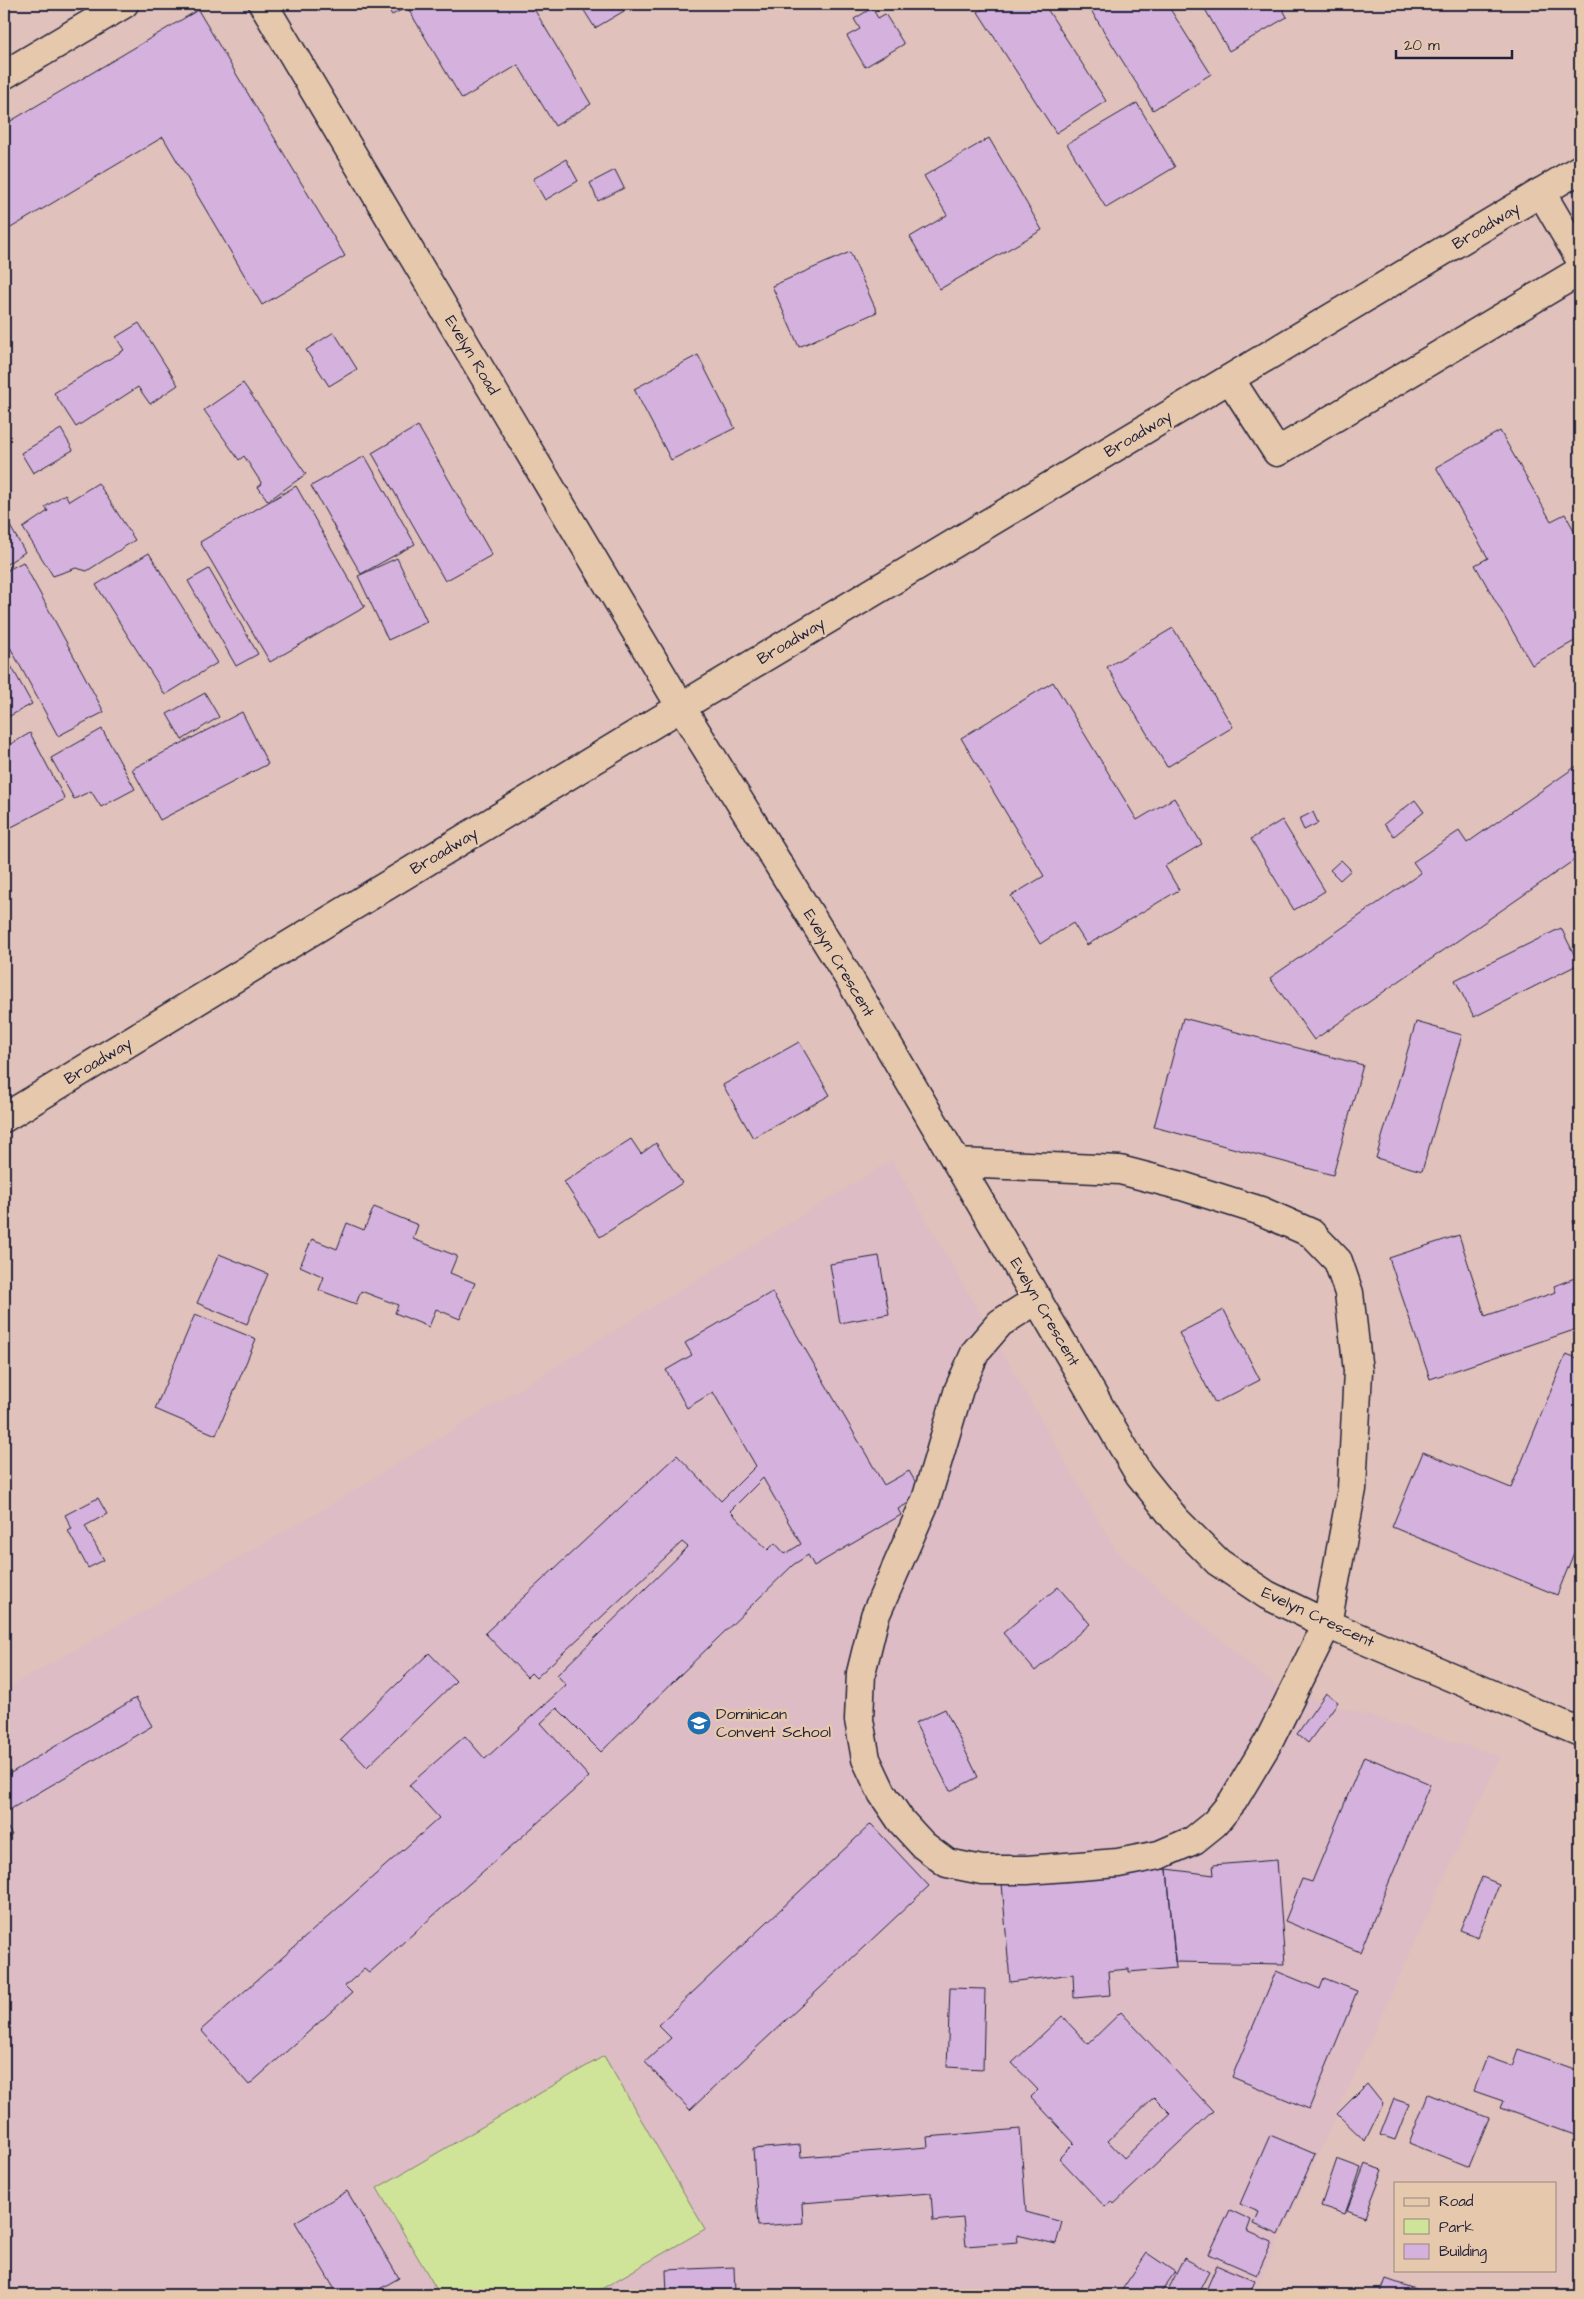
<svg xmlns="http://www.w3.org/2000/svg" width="1584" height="2299" viewBox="0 0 1584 2299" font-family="'Architects Daughter',sans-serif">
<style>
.built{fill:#ddbcc5}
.green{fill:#d0e499;stroke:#79836a}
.building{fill:#d4b2dd;stroke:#22223b;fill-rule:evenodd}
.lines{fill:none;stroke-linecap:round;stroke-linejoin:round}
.minor-casing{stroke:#22223b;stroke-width:31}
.major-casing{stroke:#22223b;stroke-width:31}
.minor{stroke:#e6c8ad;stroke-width:28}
.major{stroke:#e6c8ad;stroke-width:28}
.labels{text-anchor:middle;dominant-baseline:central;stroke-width:5;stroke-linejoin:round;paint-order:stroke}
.street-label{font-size:16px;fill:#22223b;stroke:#e6c8ad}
.poi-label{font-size:16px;fill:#22223b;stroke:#e6c8ad;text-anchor:start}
</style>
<rect width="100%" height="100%" fill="#e1c1bb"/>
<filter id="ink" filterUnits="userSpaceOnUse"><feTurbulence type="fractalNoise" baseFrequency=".02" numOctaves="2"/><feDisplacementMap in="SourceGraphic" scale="10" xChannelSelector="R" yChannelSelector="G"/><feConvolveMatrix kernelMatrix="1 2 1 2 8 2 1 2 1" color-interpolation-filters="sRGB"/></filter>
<g filter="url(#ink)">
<path class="built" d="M892,1160L1118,1554L1278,1688L1500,1756L1254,2295H4V1690L314,1515Z"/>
<path class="green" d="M604,2056L705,2229L591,2295H440L377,2188Z"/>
<path class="building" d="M385,4H531L591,104L555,126L518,65L462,99L407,7L392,15Z
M580,4H619L624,11L595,28Z
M991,4H1044L1106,101L1056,133L978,12Z
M1087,4H1167L1211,74L1153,110Z
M1202,4H1280L1287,17L1229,51Z
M872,8L878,18L885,14L904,44L865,67L847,36L860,29L854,19Z
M198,10L345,256L262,305L163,137L4,232V125Z
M1137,103L1175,167L1106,208L1067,144Z
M989,138L1042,230L940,289L910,237L947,215L924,176Z
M566,159L578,181L545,200L533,179Z
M615,170L624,188L598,201L590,183Z
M850,252L877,312L799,347L772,286Z
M139,323L178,385L150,404L138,387L76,427L54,393L124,350L116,337Z
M334,332L357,369L329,386L306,350Z
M698,355L735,428L671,460L634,389Z
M243,383L306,474L268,501L258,487L262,484L244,456L239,460L204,410Z
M418,426L492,555L445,581L372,453Z
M61,429L73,450L33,473L21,453Z
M1500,431L1551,521L1565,514L1580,541V638L1532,665L1475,565L1488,558L1436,467Z
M365,456L415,544L361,574L311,486Z
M98,483L135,540L87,571L76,568L53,576L23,528L48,511L45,507L65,494L69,501Z
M296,486L365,607L270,662L200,542Z
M7,521L25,552L4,566V523Z
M149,553L217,663L165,695L96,585Z
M397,558L427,622L388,640L358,576Z
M23,562L104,712L58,736L4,636V572Z
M209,569L258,654L236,666L188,581Z
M1173,628L1233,727L1167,767L1107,667Z
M4,653L32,704L4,719Z
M1053,682L1137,820L1174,798L1202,844L1165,866L1179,890L1087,945L1073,923L1040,944L1011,896L1044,876L961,738Z
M205,693L219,717L182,740L167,714Z
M242,712L268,764L160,820L132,769Z
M102,729L135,789L101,807L91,791L74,799L51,758Z
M30,733L65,799L4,831V748Z
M1578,765L1580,769V856L1314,1040L1270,978L1421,873L1413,862L1459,831L1467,843Z
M1415,800L1424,812L1394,836L1384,824Z
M1313,812L1318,823L1304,830L1299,819Z
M1282,820L1325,891L1294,910L1251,839Z
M1341,860L1351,870L1340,880L1330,870Z
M1561,928L1579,964L1474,1017L1455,980Z
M1183,1018L1363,1065L1333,1175L1154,1127Z
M1416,1022L1462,1035L1422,1171L1376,1158Z
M799,1042L830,1095L753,1138L723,1085Z
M631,1139L641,1154L656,1143L682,1183L600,1237L564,1182Z
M374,1207L418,1225L413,1239L457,1256L450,1273L475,1283L460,1319L436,1309L429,1327L395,1313L398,1305L361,1291L356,1304L319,1290L324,1277L300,1266L312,1239L337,1249L347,1223L364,1230Z
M1580,1219V1243L1573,1221Z
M1459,1235L1485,1316L1556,1292L1554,1286L1580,1276V1328L1430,1379L1389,1258Z
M219,1254L268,1274L247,1324L197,1303Z
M879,1256L889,1314L840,1323L830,1264Z
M772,1292L884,1485L909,1471L923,1495L898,1509L901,1515L814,1566L808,1555L793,1565L601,1752L557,1708L541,1723L589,1777L369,1973L364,1969L345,1986L352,1993L249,2085L201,2030L439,1818L409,1785L465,1736L485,1759L566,1685L557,1675L688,1547L682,1542L536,1678L531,1673L527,1677L485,1633L677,1455L721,1501L756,1466L713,1392L687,1408L666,1370L692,1355L685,1343ZM763,1478L801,1544L785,1554L775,1543L768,1550L730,1511Z
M1224,1310L1260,1380L1215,1403L1179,1333Z
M195,1314L256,1339L216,1435L155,1409Z
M1566,1354L1580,1359V1538L1557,1595L1392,1527L1423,1452L1511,1488Z
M98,1498L107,1514L85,1526L104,1560L88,1568L68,1531L72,1529L65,1515Z
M1058,1587L1090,1624L1035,1671L1003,1633Z
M429,1653L456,1681L367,1767L340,1739Z
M1326,1693L1338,1702L1308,1743L1297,1734Z
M136,1698L152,1726L4,1813V1777Z
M945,1709L978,1777L950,1791L915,1723Z
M1364,1756L1430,1784L1360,1952L1285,1921L1302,1879L1312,1882Z
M4,1822L12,1835L4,1840Z
M871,1824L929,1886L690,2110L645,2062L671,2038L658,2025Z
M1277,1860L1285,1964L1175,1962L1167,1869L1214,1875L1213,1865Z
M1167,1869L1176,1968L1129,1972V1969L1108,1971L1110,1995L1074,1998L1073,1974L1010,1982L1002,1883Z
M1482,1877L1499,1884L1478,1937L1460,1930Z
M1276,1971L1320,1989L1324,1978L1357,1991L1309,2109L1232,2077Z
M950,1988L985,1989L983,2069L947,2067Z
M1121,2012L1213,2111L1114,2204L1112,2201L1105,2207L1059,2158L1074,2143L1031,2097L1038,2090L1012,2063L1062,2016L1088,2044ZM1154,2097L1171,2114L1124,2158L1108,2141Z
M1518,2049L1580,2071V2137L1500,2108L1503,2101L1474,2091L1487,2057L1512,2066Z
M1367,2084L1383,2104L1365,2141L1337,2114Z
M1428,2094L1489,2118L1469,2167L1409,2143Z
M1394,2099L1409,2104L1395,2140L1380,2135Z
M1020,2129L1026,2212L1062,2222L1056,2244L1017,2235L1018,2242L966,2246L963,2218L933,2221L931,2193L802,2203L803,2223L758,2226L753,2149L800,2145L801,2157L928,2147L927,2137Z
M1270,2135L1315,2154L1279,2235L1254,2224L1259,2212L1240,2204Z
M1337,2159L1361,2168L1345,2214L1321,2206Z
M1365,2164L1383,2170L1365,2217L1347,2210Z
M347,2191L399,2278L369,2295H338L295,2222Z
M1230,2210L1251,2220L1247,2231L1272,2242L1257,2275L1209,2254Z
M1147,2253L1175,2272L1159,2295H1121L1119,2294Z
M1184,2258L1209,2272L1197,2295H1177L1168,2290Z
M1217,2265L1255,2281L1249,2295H1204Z
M734,2267L735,2295H667L666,2270Z
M1386,2279L1432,2295H1380Z"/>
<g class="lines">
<defs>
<path id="minor" d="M263,4L681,707L849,978L1139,1474L1176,1520L1218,1562L1267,1595L1327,1624L1580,1732
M4,75L124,4
M1541,192L1580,259
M1230,379L1277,452L1580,271
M958,1163L1120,1170L1182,1186L1261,1211L1311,1233L1338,1261L1349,1293L1358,1371L1352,1489L1327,1624L1269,1741L1233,1801L1215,1823L1194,1840L1159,1855L1118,1863L1027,1870H982L947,1863L923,1845L901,1821L882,1793L866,1759L859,1720L861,1673L875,1616L926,1500L959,1389L976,1351L1000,1323L1038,1299"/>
<path id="major" d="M4,1118L681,707L1580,169"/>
</defs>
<use href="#minor" class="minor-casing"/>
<use href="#major" class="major-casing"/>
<use href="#minor" class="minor"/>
<use href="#major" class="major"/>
</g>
</g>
<defs>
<symbol id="school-disc" viewBox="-11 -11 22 22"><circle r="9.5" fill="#1f6fb2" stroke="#e6c8ad"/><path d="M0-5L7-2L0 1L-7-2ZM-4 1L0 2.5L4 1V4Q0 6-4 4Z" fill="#fff"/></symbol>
</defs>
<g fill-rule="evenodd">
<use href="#school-disc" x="685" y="1709" width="28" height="28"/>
</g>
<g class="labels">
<g class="street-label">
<text transform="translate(1486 226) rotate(-31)">Broadway</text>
<text transform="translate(472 355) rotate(59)">Evelyn Road</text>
<text transform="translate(1138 434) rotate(-31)">Broadway</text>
<text transform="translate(791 641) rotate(-31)">Broadway</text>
<text transform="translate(444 851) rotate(-31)">Broadway</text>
<text transform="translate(839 963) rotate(59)">Evelyn Crescent</text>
<text transform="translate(98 1061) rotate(-31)">Broadway</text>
<text transform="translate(1045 1312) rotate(60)">Evelyn Crescent</text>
<text transform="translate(1318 1617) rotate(25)">Evelyn Crescent</text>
</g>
<g class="poi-label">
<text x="716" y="1714">Dominican<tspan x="716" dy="18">Convent School</tspan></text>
</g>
</g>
<rect width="1584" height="2299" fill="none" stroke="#e6c8ad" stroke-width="20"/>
<rect x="10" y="10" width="1564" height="2279" fill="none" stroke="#22223b" stroke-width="2" filter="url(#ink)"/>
<rect x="1394" y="2182" width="162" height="90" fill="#e6c8ad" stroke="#98867f"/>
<rect x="1404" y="2198" width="25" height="8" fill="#e6c8ad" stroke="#98867f"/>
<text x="1439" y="2206" font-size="15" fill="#22223b">Road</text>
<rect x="1404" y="2219" width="25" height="15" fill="#d0e499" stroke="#98867f"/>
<text x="1439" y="2232" font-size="15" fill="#22223b">Park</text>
<rect x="1404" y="2244" width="25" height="15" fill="#d4b2dd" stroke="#98867f"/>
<text x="1439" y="2256" font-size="15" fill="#22223b">Building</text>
<path d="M1396 50v8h116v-8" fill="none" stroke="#22223b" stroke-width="2.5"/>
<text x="1404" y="50" font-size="15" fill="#22223b" stroke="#e6c8ad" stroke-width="4" paint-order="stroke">20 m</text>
</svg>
